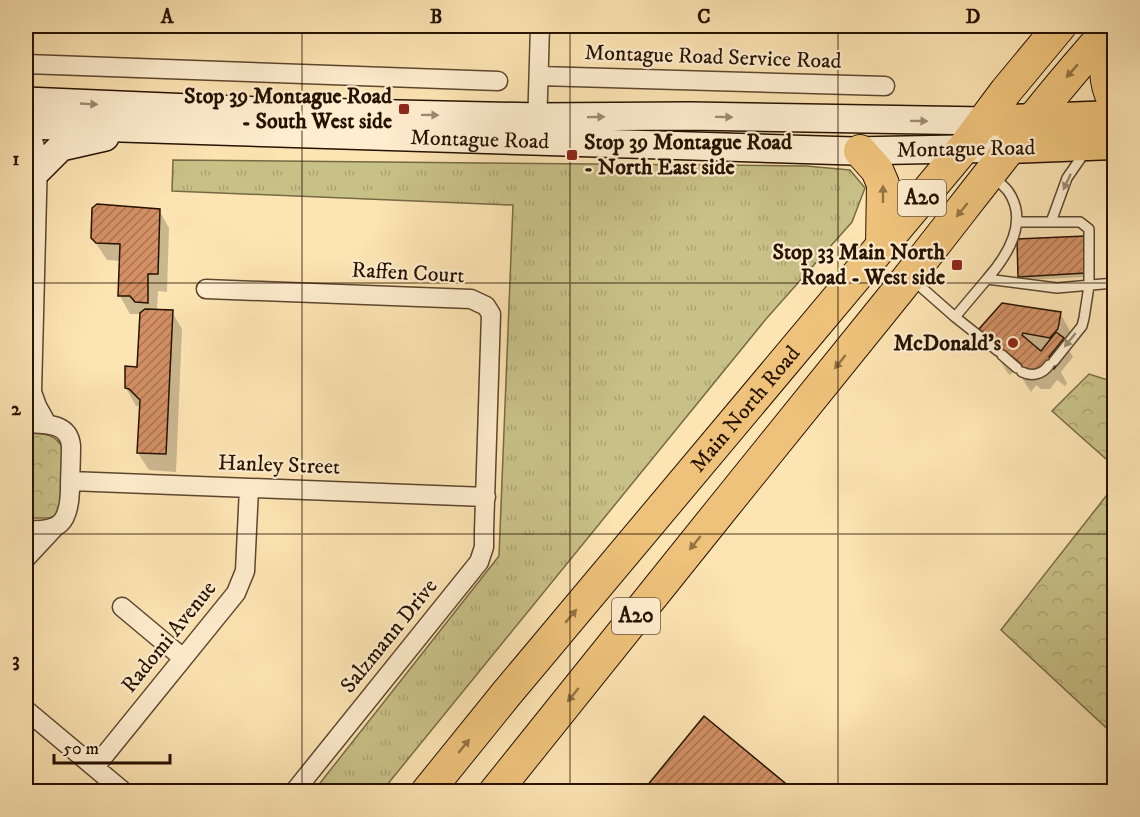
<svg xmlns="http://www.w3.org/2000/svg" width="1140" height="817" viewBox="0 0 1140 817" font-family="'IM FELL DW Pica',serif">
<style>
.grass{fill:url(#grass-tufts);stroke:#776a44;stroke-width:1.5}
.park{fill:url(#park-crowns);stroke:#776a44;stroke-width:1.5}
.shadow{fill:#0003;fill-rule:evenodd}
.building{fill:url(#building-hatch);stroke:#261200;stroke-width:1.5}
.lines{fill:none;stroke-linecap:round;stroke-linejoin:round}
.service-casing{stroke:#5c462d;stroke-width:12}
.minor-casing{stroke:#5c462d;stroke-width:21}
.secondary-casing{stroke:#261200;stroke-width:30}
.primary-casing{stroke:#261200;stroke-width:33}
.trunk-casing{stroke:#261200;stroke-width:34}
.service{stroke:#feedce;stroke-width:9}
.minor{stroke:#feedce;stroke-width:18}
.secondary{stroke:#feedce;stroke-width:27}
.primary{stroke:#eec27a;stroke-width:30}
.trunk{stroke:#eec27a;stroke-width:32}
.oneway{fill:#947343}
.oneway2{fill:#9d8a71}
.grid{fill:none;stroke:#261200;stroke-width:1.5;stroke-opacity:0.55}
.poi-dot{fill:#8f2418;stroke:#feedce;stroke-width:2}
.labels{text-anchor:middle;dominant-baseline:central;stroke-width:4.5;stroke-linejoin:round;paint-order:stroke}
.shield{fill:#feedce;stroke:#67543e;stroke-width:1.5}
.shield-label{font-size:21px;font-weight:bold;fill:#261200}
.street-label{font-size:22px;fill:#261200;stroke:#feedce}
.poi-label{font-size:22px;font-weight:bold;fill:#261200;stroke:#feedce;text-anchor:end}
.neatline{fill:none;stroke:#261200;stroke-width:2}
.grid-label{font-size:20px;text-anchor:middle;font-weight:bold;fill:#261200}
</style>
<defs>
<pattern id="grass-tufts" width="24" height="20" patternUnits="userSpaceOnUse" patternTransform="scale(1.5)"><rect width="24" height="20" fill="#c8c187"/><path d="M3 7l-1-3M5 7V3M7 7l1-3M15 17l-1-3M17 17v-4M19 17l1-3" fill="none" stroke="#aca573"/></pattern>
<pattern id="park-crowns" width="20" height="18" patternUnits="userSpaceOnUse" patternTransform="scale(1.5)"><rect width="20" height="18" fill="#c8c187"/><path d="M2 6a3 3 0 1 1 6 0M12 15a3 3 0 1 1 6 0" fill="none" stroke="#aca573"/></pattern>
<pattern id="building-hatch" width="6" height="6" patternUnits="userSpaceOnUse" patternTransform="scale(1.5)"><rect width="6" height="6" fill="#d29064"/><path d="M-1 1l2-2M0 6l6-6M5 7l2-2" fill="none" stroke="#aa7450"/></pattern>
</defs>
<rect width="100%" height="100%" fill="#fde4b3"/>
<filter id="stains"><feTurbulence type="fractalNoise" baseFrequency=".00333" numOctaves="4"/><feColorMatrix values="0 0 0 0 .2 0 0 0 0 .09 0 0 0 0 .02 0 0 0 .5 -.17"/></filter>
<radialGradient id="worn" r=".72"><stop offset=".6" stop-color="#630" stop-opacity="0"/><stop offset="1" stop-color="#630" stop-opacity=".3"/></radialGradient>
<path class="grass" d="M173,160L806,166L850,170L865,188L852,222L766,319L382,791L313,792L499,556L513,205L172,191Z"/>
<path class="park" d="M1114,300V466L1052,411L1089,374L1114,382L1112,302Z
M26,433C41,434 54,432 62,447L61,508L57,515L49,518H26Z
M1114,486V735L1001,630Z"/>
<path class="shadow" d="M159,210L169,228L167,292L158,291L157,311L172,312L182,329L176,472L149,470L138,453L141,406H136L126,388L139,369L141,314H130L120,296L121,261L107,260L92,237Z
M1085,238L1088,277L1022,280L1020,276Z
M1060,313L1070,331L1067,347L1073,357L1061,372L1067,383L1065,386L1057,380L1050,389H1041L1036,385L1031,392L1016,369L1010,375L1007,372L981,329ZM1057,327H1061L1052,339L1050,337Z"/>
<path class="building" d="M97,204L160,209L158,274H148V303L135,302L130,296H118L120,244L96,243L91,238L92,208Z
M1085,236L1086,273L1018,277L1017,239Z
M1002,303L1061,312L1058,329L1050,338L1023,333L1022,335L1041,351L1056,332L1064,338L1049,357L1058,364L1054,369L1047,363L1040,371L1030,372L1025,368L1020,375L1015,371L1021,364L1005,351L1000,358L995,354L1001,347L979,329Z
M145,309L173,310L166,454L137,453L140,400L129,389L125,388V366L137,367L140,313Z
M704,716L796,792H642Z"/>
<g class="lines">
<defs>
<path id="service" d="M1018,222H1080L1089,229V286L1084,318L1082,326L1054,361
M1051,222L1067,178L1085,152
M987,279C1008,255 1029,221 1008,191C1004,186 999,182 994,178
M913,280L955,317L987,279L1057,288L1114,283
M955,317L998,351
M1002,355L1017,368
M1022,372C1032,377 1043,374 1049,365"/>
<path id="minor" d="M26,64L498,81
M539,76L885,86
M29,125L38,158L32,392L37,406L47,424
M537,129L540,26
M206,289L471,299L486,306L491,314L484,531V547L479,562L294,792
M26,423C44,424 69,422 71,446C71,461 70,476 70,490C69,524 59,532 26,530
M70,481L486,497
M26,558L54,528
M122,607L183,658
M26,710L124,792
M95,767L236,593L245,571L249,488"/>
<g id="secondary">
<path d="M26,101L264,111L538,117L690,116L985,121"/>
<path id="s1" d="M26,125L853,151L1011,148"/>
<path d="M38,170L61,147L105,137"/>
</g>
<path id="primary" d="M985,121L1114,116
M1011,148L1114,144"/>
<g id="trunk">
<path d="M1110,27C1107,52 1101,78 1114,101"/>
<path d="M860,151L877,170L883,184L882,245"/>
<path id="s2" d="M427,792L507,693L962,150L1006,91L1060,26"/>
<path d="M495,792C630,623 765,455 901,287C971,199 1037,109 1112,26"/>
</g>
</defs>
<use href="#service" class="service-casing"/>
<use href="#minor" class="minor-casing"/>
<use href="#secondary" class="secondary-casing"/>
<use href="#primary" class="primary-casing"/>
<use href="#trunk" class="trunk-casing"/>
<use href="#service" class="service"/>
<use href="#minor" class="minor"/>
<use href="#secondary" class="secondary"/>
<use href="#primary" class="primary"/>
<use href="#trunk" class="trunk"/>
</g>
<defs><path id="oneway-solid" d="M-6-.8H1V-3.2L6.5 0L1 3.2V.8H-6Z" transform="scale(1.5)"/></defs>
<g class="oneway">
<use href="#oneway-solid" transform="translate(1072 71) rotate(131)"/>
<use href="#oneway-solid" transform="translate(883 194) rotate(-90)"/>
<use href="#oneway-solid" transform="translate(962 210) rotate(129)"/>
<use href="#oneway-solid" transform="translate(840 362) rotate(129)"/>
<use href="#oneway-solid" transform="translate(695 543) rotate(129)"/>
<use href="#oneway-solid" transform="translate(571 616) rotate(-50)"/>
<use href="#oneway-solid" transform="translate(573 695) rotate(129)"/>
<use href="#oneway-solid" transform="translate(464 746) rotate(-51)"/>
</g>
<g class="oneway2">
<use href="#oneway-solid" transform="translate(89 104) rotate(3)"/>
<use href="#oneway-solid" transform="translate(430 115) rotate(1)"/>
<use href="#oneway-solid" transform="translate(596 117) rotate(-1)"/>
<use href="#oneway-solid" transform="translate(724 117) rotate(1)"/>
<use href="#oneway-solid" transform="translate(919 121) rotate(1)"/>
<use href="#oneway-solid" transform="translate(1067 182) rotate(115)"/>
<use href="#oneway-solid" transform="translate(1070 340) rotate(129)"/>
</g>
<path class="grid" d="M302,26V792M570,26V792M838,26V792M26,283H1114M26,534H1114"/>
<g class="poi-dot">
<rect x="398" y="103" width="12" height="12" rx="3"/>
<rect x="566" y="149" width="12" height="12" rx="3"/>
<rect x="951" y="259" width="12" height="12" rx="3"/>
<circle cx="1013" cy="343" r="6"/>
</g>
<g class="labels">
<g class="shield">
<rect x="898" y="180" width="48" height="36" rx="4.5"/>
<rect x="612" y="598" width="48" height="36" rx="4.5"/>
</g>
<g class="shield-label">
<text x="922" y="198">A20</text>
<text x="636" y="616">A20</text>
</g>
<g class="street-label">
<text transform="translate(713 57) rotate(2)">Montague Road Service Road</text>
<text stroke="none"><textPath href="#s1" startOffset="454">Montague Road</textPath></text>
<text transform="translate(966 149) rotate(-1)">Montague Road</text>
<text transform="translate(408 273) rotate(3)">Raffen Court</text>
<text stroke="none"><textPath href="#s2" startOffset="498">Main North Road</textPath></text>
<text transform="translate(279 465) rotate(2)">Hanley Street</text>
<text transform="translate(389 636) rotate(-51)">Salzmann Drive</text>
<text transform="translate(169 637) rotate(-51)">Radomi Avenue</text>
</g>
<g class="poi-label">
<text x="392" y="96">Stop 39 Montague Road<tspan x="392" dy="25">- South West side</tspan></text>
<text x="584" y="142" text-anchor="start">Stop 39 Montague Road<tspan x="584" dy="25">- North East side</tspan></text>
<text x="945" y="252">Stop 33 Main North<tspan x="945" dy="25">Road - West side</tspan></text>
<text x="1001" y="343">McDonald's</text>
</g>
</g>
<rect width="1140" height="817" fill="none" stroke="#fde4b3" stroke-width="66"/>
<path d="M54 754v9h116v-9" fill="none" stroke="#261200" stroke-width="3"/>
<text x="63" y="754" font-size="18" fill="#261200" stroke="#feedce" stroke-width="4.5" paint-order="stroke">50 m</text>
<rect x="33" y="33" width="1074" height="751" class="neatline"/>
<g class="grid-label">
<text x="167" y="23">A</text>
<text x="436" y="23">B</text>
<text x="704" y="23">C</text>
<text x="973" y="23">D</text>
<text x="16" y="165">1</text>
<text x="16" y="415">2</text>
<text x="16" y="666">3</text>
</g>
<rect width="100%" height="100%" filter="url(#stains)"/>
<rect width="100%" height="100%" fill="url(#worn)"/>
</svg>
